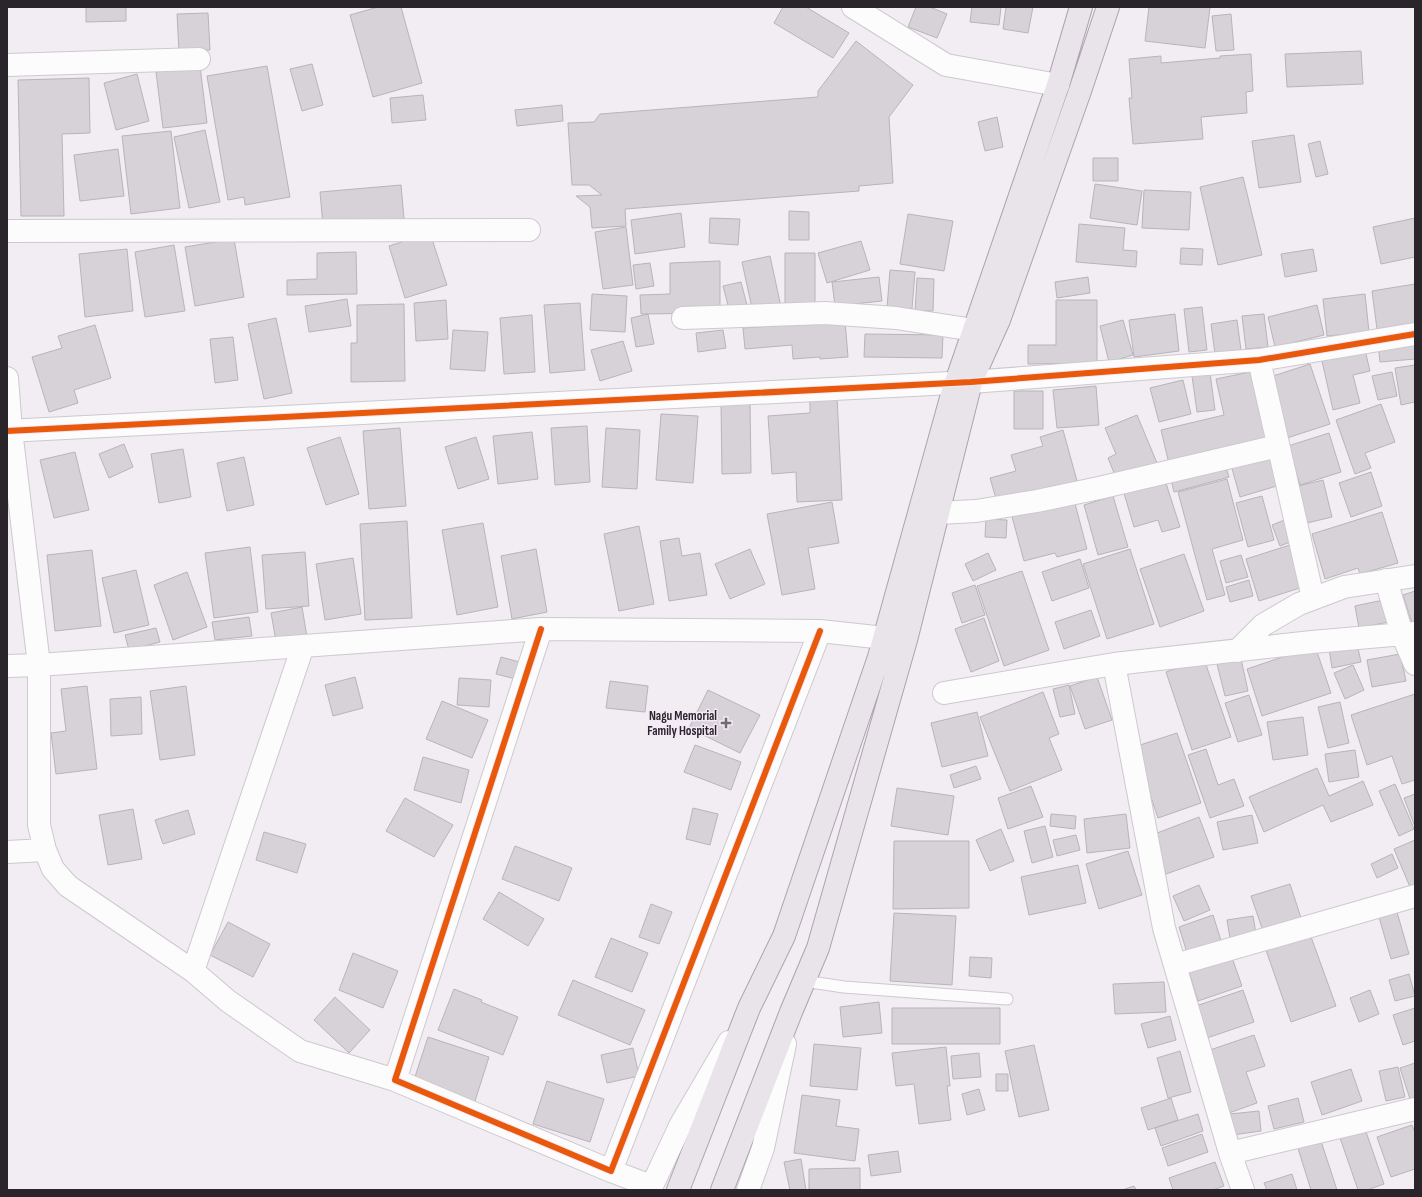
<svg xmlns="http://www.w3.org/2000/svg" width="1422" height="1197" viewBox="0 0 1422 1197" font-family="'Sofia Sans Condensed',sans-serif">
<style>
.building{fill:#d7d2d7;stroke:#b8b4b9}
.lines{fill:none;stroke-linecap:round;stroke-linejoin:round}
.service-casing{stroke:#cdc9ce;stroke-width:13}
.minor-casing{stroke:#cdc9ce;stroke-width:24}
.primary-casing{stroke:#aca3ae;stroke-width:24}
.service{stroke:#fdfcfd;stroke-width:11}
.minor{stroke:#fdfcfd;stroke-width:22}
.primary{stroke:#e9e4e9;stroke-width:22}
.cycleway-casing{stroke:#f4e9f6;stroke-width:8}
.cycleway{stroke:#e8590c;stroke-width:6}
.poi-dot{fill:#6f6b70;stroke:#f4e9f6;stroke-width:1.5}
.labels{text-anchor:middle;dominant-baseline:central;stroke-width:3;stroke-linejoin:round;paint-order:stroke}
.poi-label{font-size:13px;font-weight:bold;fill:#29252a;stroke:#f4e9f6;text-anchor:end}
</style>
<rect width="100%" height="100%" fill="#f2ecf3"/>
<path class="building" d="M86,7H126V21L86,22Z
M378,7H401L422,83L373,97L350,15Z
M783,7H806L849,33L833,58L774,23Z
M916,7H930L947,14L937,38L908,27Z
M972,7H1001L999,25L970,22Z
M1006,7H1033L1028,33L1003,29Z
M1149,7H1210L1205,48L1145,41Z
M208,13L210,50L179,52L177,14Z
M1231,14L1234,50L1216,51L1212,16Z
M856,41L913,85L889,117L893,183L859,186V191L625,209L626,226L592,228L590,207L576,196L602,195L589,185H572L568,123L594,122L600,114L818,97V91Z
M1361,51L1363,84L1287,87L1285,54Z
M1251,54L1253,91L1246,92L1247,113L1201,117L1203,139L1133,144L1129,98H1132L1129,59L1161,56V63L1220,58V56Z
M312,64L323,105L302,111L290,69Z
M200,66L207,123L163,128L156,72Z
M267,66L290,197L245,205L244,197L228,200L207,76Z
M137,74L149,121L116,130L104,83Z
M89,78L90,133L62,134L64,216H21L18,80Z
M423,95L426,120L392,123L390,98Z
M562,105L563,121L517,126L515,110Z
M997,117L1003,147L985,151L978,122Z
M205,130L220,202L189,208L174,137Z
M171,131L180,208L131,214L122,136Z
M1294,135L1301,182L1259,188L1252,141Z
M1320,141L1328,174L1316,177L1308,144Z
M118,149L124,196L80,201L74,155Z
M1093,158H1118V181H1093Z
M1243,177L1262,255L1218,265L1200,187Z
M1095,184L1142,191L1137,225L1090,218Z
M401,185L404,219L323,226L320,192Z
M1144,190L1191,192L1189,230L1142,228Z
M789,211L809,212V240H789Z
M681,213L685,247L635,254L631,220Z
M908,214L953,221L944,271L900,264Z
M710,218L740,219L738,245L709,243Z
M1415,218V257L1381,264L1373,227Z
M1079,224L1125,228L1123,250L1137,251L1136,267L1076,262Z
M626,227L633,285L603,289L595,232Z
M430,233L447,285L405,298L389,246Z
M234,239L244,297L195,306L185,247Z
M861,241L870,270L827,283L818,253Z
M174,245L185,311L145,317L135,252Z
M1181,248L1203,249L1202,265L1180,264Z
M127,249L133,311L85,317L79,254Z
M1313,249L1317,271L1285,277L1281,254Z
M356,252L357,294L287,295V280L317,279V253Z
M785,253H815V306H785Z
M770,256L781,307L753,313L742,262Z
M720,261V313L641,314L640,295L670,294V263Z
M650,263L654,286L636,289L633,265Z
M890,270L915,272L912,309L887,308Z
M879,277L882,301L835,306L832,282Z
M1088,277L1090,293L1057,298L1055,282Z
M917,278L934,279L933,311H915Z
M741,282L748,309L730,313L723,286Z
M1415,284V323L1377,329L1372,291Z
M592,294L627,296L625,332L590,330Z
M1365,294L1369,332L1327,336L1323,299Z
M347,299L351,326L309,332L305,306Z
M446,300L448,339L416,341L414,303Z
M1056,300H1097V363L1028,364V345H1056Z
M580,303L585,370L550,373L544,305Z
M404,304L405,381L351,382V343H357V305Z
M1317,305L1324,335L1275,347L1268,317Z
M1202,307L1207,350L1189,352L1184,309Z
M648,314L654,344L636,347L631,318Z
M1175,314L1179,351L1134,357L1129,320Z
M1264,314L1268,347L1246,349L1242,316Z
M532,315L535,372L504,374L500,318Z
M276,318L292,393L264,399L248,324Z
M1123,320L1133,355L1109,362L1100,326Z
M1237,320L1241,350L1215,354L1211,324Z
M845,321L848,357L820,359V357L793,359L792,345L745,349L743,328Z
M95,325L111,378L74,390L78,403L49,412L32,357L62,348L58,336Z
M453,330L488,332L485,371L450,369Z
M723,330L726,348L698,352L696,333Z
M865,334L943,335L942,358L864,357Z
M233,337L238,380L215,383L210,339Z
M1415,340V359L1380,362L1378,344Z
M623,341L632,371L600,381L591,350Z
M1365,350L1370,371L1353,375L1360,403L1333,410L1322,361Z
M1310,364L1330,424L1287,438L1267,378Z
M1415,365V402L1401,405L1395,368Z
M1255,371L1272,441L1169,464L1161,430L1224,415L1216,379Z
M1392,372L1397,396L1378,400L1372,376Z
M1210,373L1215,410L1197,412L1192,376Z
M1183,380L1191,414L1159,422L1150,388Z
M1096,386L1099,425L1057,428L1053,390Z
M1014,391H1043V429H1014Z
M837,397L842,500L797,502L796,472L772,474L768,416L810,413V399Z
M750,403L751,473L722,474L721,404Z
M1381,404L1395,442L1365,453L1371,468L1355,474L1336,420Z
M661,414L698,416L693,483L656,480Z
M1137,415L1157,463L1117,480L1108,458L1116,454L1105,428Z
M587,426L590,482L555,485L551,428Z
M400,428L406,506L369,509L363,431Z
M606,428L640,430L637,489L602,487Z
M1063,430L1077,481L997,502L990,478L1016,471L1011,455L1043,446L1040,437Z
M532,432L538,479L498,484L493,436Z
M1329,433L1341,472L1300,485L1288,446Z
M340,437L359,494L326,505L307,448Z
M476,437L489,479L458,489L445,447Z
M124,444L133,467L109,478L99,454Z
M183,449L191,497L159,503L151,454Z
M75,452L89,510L54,518L40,460Z
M1272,453L1280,485L1240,497L1231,465Z
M244,457L254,505L227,511L217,463Z
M1224,461L1229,477L1174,492L1170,475Z
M1371,472L1382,506L1351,517L1339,483Z
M1164,477L1180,527L1162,532L1158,520L1134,527L1123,490Z
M1227,479L1243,540L1212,549L1225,595L1207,600L1178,492Z
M1323,480L1332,517L1307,523L1298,486Z
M1073,496L1087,549L1057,557L1055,553L1024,561L1011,513Z
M1113,496L1128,547L1098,555L1084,505Z
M1262,496L1274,540L1248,547L1236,503Z
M832,502L839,543L808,548L815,589L782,595L767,514Z
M1382,512L1398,563L1360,574L1358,568L1325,579L1312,534Z
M986,519L1007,520L1006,538L985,537Z
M1287,519L1295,540L1280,546L1272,525Z
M407,521L412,618L365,620L360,524Z
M483,523L498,607L457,615L442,530Z
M639,526L654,604L619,611L604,534Z
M679,538L682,556L700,553L707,595L669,601L660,541Z
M1293,544L1306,586L1259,601L1246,559Z
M250,547L258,612L214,618L205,553Z
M536,549L547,612L512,619L501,556Z
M750,549L765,584L730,599L715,564Z
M1130,549L1154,624L1107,639L1083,564Z
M92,550L101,626L55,631L47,555Z
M305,552L309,606L266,609L262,555Z
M988,553L996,570L973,581L965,564Z
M1184,554L1204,611L1160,627L1140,569Z
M1241,555L1248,577L1226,583L1220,561Z
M353,558L361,614L325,620L316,564Z
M1080,559L1089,588L1052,601L1042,572Z
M136,570L149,625L114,633L102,578Z
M1022,571L1049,650L1004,666L977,586Z
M187,572L207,627L173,640L154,585Z
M1249,580L1253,596L1230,602L1226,587Z
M975,585L985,615L962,623L952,593Z
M1415,591V626H1413L1403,595Z
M1388,599L1393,621L1359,628L1355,606Z
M302,607L307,637L276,641L271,613Z
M1091,610L1100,636L1064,649L1055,622Z
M249,617L252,636L215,640L212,622Z
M984,618L999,661L971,672L955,629Z
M156,628L160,642L129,650L125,635Z
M1357,644L1361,662L1332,668L1329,649Z
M1315,646L1331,693L1262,716L1247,669Z
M1400,654L1406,681L1372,687L1367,660Z
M501,657L527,664L523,681L496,674Z
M1204,659L1231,737L1192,750L1166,672Z
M1241,659L1248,691L1225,696L1217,664Z
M1353,665L1364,690L1345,699L1334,673Z
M355,677L363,708L333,716L325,685Z
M1097,677L1112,720L1085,729L1070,686Z
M459,678L491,680L489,707L457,705Z
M610,681L648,686L645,712L606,708Z
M1069,685L1075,714L1060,717L1053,689Z
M87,686L97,769L56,774L51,733L66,731L61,689Z
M186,686L195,755L160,760L150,691Z
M708,690L760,715L740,753L689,728Z
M1043,692L1059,734L1049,738L1062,770L1010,791L980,717Z
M1415,694V780L1402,784L1392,756L1367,765L1351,715Z
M1249,695L1262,735L1238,742L1225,703Z
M141,697L142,734L111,736L110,699Z
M442,701L488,720L472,758L426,739Z
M1340,702L1349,743L1328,748L1318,707Z
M977,712L988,756L942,767L931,723Z
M1303,717L1308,755L1273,760L1267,722Z
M1177,733L1201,803L1158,818L1134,747Z
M695,745L741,762L731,790L684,772Z
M1206,749L1218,785L1234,779L1244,806L1210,818L1188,755Z
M1355,750L1359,777L1329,782L1325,754Z
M423,757L469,770L461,803L414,790Z
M976,766L981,779L954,788L950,775Z
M1317,768L1329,796L1363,781L1373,805L1331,822L1323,805L1264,832L1249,797Z
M1395,784L1414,829L1399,836L1379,791Z
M1031,786L1043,817L1008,829L998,798Z
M897,788L954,796L948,835L891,826Z
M1415,794V827L1404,798Z
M405,798L453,825L434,857L386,831Z
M693,808L718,814L710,845L686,839Z
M133,809L142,859L108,865L99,815Z
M188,810L195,834L163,844L155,820Z
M1051,814L1076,816L1075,829L1050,826Z
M1126,814L1130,848L1087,853L1084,819Z
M1252,815L1258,843L1223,850L1217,822Z
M1199,817L1214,857L1166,874L1152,835Z
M1045,826L1053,857L1032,863L1024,831Z
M1001,829L1014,861L990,871L976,840Z
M264,832L306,844L297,873L256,860Z
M1076,835L1080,850L1057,856L1053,840Z
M1415,840V885L1410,887L1394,849Z
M894,841H969V908L893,909Z
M515,846L572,868L559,901L502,879Z
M1128,851L1142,895L1099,909L1086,864Z
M1392,854L1398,868L1377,878L1371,864Z
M1078,865L1086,903L1029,915L1021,877Z
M1290,884L1302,921L1264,934L1251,896Z
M1199,885L1210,910L1184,921L1173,896Z
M499,892L544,919L528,946L483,919Z
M651,904L672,912L659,944L639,937Z
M1397,912L1409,954L1391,959L1379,917Z
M894,913L956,916L952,985L890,981Z
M1213,915L1223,947L1189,959L1179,927Z
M1253,916L1257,939L1231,944L1227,920Z
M228,922L270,944L253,977L210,955Z
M1310,934L1336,1006L1291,1022L1266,950Z
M611,938L648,953L632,992L595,977Z
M1230,952L1242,986L1198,1001L1187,966Z
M353,953L398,971L383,1008L339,990Z
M970,957L992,958L991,978L969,976Z
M1409,974L1415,996L1395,1001L1389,980Z
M573,980L645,1010L630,1045L558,1015Z
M1164,982L1166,1012L1115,1014L1113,984Z
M454,989L482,1000L481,1002L518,1017L503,1055L438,1030Z
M1243,990L1254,1022L1204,1039L1193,1007Z
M1370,990L1379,1014L1359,1022L1350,998Z
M335,997L370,1030L349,1053L314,1020Z
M879,1002L882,1033L843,1037L840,1007Z
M892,1008H1000V1044H892Z
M1415,1008V1041L1403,1045L1393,1015Z
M1170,1016L1176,1040L1148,1048L1141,1024Z
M1254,1035L1265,1066L1246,1072L1257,1103L1229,1113L1207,1051Z
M428,1037L489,1057L474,1104L413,1083Z
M814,1044L861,1048L857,1090L810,1086Z
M1034,1045L1049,1110L1019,1117L1005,1051Z
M946,1047L950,1086H947L951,1120L919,1124L914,1084L896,1086L892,1053Z
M633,1048L639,1076L607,1083L601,1055Z
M1180,1051L1191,1092L1168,1098L1157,1058Z
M979,1053L981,1077L953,1079L951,1056Z
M1415,1063V1097L1410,1099L1400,1068Z
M1398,1067L1405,1097L1386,1101L1379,1071Z
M1351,1069L1362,1101L1322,1115L1311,1082Z
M996,1074H1008V1091H996Z
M547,1081L604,1099L590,1142L533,1124Z
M979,1089L985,1110L967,1115L962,1094Z
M802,1095L840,1100L836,1126L859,1129L855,1161L794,1153Z
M1171,1098L1178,1120L1148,1130L1141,1108Z
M1298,1098L1304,1122L1274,1129L1268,1106Z
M1259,1111L1261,1131L1232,1135L1230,1114Z
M1198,1114L1203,1131L1161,1146L1155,1128Z
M1363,1123L1384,1184L1367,1190H1358L1338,1132Z
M1412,1125L1415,1133V1169L1391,1177L1377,1137Z
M1202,1134L1208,1152L1168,1166L1162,1148Z
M1319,1135L1337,1190H1311L1296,1142Z
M898,1151L901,1172L871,1176L868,1155Z
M801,1159L806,1190H790L784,1162Z
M1215,1162L1224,1186L1213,1190H1173L1169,1178Z
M860,1168V1190H809V1169Z
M1292,1174L1297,1190H1267L1264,1183Z
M1134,1186L1136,1190H1122Z"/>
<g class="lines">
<defs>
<path id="service" d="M804,981L844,987L1007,999"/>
<path id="minor" d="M853,7L946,65L1058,85
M7,65L199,59
M7,231L529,230
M683,318L825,313L896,318L974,330
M1259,360L1313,598
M7,378L11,430L39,665V825L45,850L53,869L68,886L193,971L228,1001L300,1051L395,1080
M7,431L971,382L1259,360L1415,334
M938,513L976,511L1037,501L1099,488L1278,446
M1386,580L1402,634L1415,664
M541,629L395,1080L611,1171L820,631
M1237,651L1263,625L1299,604L1344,587L1415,576
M1114,664L1164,928L1230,1153L1243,1190
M7,666L39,665L541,629L820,631L903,640
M944,693L1114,664L1312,642L1415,633
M7,852L45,850
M1175,965L1415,896
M193,971L303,646
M1230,1153L1415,1109
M611,1171L651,1186
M650,1190L681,1124L729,1042
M748,1190L763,1148L785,1044"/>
<path id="primary" d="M678,1190L749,1008L784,936L879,657L953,391L1058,85L1081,7
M722,1190L791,1012L818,948L906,640L971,382L999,320L1080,91L1108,7"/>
</defs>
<use href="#service" class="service-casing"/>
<use href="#minor" class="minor-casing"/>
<use href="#primary" class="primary-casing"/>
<use href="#service" class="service"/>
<use href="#minor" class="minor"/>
<use href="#primary" class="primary"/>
<defs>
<path id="cycleway" d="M7,431L971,382L1259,360L1415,334
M541,629L395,1080L611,1171L820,631"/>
</defs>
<use href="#cycleway" class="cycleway-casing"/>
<use href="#cycleway" class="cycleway"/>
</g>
<path class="poi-dot" d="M724 717h4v4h4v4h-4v4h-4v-4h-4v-4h4z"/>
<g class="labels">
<g class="poi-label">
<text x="717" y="716">Nagu Memorial<tspan x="717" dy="15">Family Hospital</tspan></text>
</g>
</g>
<rect width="1422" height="1197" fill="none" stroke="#29252a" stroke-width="16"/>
</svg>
